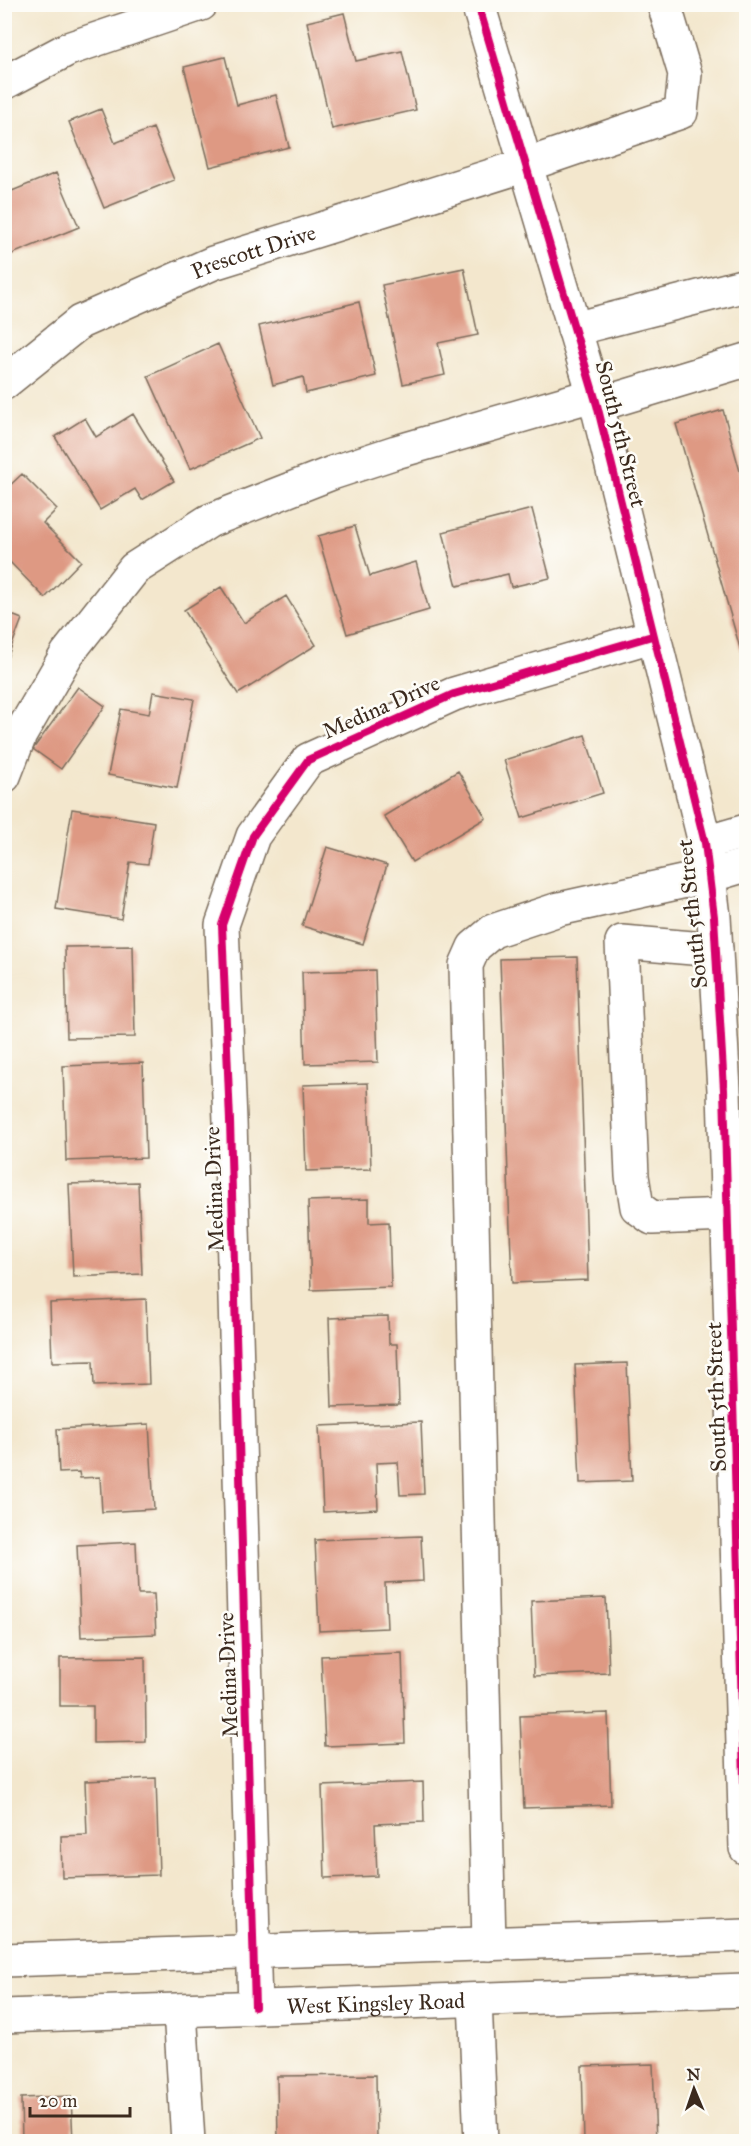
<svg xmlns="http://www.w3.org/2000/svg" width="751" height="2146" viewBox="0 0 751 2146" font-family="'IM FELL Great Primer',serif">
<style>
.building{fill:#de9983}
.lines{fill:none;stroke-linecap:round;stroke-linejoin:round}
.minor-casing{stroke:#7b6c5b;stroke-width:36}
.major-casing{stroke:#7b6c5b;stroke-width:36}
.minor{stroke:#fff;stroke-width:33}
.major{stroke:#fff;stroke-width:33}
.cycleway-casing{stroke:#fdfcf7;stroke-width:11}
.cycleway{stroke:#d6006c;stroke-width:8}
.labels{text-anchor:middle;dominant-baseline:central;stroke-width:5;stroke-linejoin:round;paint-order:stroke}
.street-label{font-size:22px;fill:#3b2a1e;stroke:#fdfcf7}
</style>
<rect width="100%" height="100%" fill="#fdfcf7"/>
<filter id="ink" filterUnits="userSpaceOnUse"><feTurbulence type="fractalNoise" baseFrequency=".0167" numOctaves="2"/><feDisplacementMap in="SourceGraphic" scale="12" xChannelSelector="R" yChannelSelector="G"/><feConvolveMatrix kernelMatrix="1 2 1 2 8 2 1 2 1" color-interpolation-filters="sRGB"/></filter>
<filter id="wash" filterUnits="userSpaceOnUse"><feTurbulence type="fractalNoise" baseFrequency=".008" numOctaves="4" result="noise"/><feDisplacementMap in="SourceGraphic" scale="24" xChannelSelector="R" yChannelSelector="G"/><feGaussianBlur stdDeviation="1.35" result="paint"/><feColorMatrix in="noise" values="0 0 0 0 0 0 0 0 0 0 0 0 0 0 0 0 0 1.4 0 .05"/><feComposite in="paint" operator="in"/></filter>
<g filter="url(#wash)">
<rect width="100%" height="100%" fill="#f3e7cd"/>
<g id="blocks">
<path class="building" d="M344,13L356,61L402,51L416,110L332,129L307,22Z
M225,57L237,105L276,95L289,147L210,167L184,67Z
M101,109L115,143L153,128L174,180L104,208L69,122Z
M5,173L12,191L56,173L79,227L5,257Z
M464,268L478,335L438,343L445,375L403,384L382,285Z
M359,302L376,376L306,393L303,377L273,385L259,326Z
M218,344L260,438L190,469L148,376Z
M723,410L746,493V669L676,424Z
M133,414L174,481L142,500L135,489L100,510L55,437L85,418L96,437Z
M22,474L57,509L43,523L81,561L45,598L9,561L4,565V491Z
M532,509L550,578L511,587L508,574L457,586L443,532Z
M355,526L370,576L416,562L429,610L347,634L318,536Z
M221,587L244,623L286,596L316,645L238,694L184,610Z
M4,612L22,619L7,658L4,657Z
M78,687L105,706L61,769L33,749Z
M153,692L194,699L177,788L108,775L121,709L149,714Z
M585,735L603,793L522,818L504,760Z
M458,771L486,818L412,862L384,816Z
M72,809L154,822L148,864L130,862L121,919L56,909Z
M327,847L387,865L363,944L302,926Z
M133,946L135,1037L67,1038L65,947Z
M577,957L588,1280L512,1283L500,959Z
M375,970L378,1062L305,1064L302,972Z
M143,1063L146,1158L66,1161L63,1066Z
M368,1083L371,1169L306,1171L303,1085Z
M138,1182L142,1274L73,1277L69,1184Z
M369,1199V1223L389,1222L391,1287L311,1290L308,1201Z
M146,1299L149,1384L94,1386L93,1361L52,1362L50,1303Z
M388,1316L389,1344H397L399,1405L332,1407L329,1318Z
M627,1363L632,1481L580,1483L575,1365Z
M421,1422L424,1494L400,1495L398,1462L376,1463L378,1509L323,1512L319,1426Z
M149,1424L154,1509L102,1512L100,1477L80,1478L79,1472L59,1473L57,1429Z
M421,1536L423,1581L385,1583L387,1628L319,1631L315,1540Z
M136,1542L138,1594H154L156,1634L81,1637L77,1545Z
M606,1598L609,1673L534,1676L531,1601Z
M402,1653L405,1743L325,1746L321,1656Z
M145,1657L146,1742L93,1743V1706H60V1658Z
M608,1713L611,1805L524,1808L520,1716Z
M156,1778L159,1875L62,1878L61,1836L87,1835L85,1781Z
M423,1782L424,1822L375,1824L377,1876L325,1878L322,1786Z
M653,2064L656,2142H584L582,2066Z
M376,2075L377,2142H278L277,2076Z
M71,2096L73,2142H22L21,2098Z"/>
</g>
</g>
<g filter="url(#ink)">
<use href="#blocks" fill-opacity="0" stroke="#7b6c5b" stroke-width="1.5"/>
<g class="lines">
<defs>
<g id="minor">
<path d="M478,4L597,405L705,843L714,917L724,1090L746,1848"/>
<path d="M4,83L68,49L201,4"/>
<path d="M574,329L746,285"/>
<path id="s1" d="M4,383L80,322L213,263L526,165L681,112L685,74L664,4"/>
<path d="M597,405L746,360"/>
<path d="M4,776L20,735L67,654L134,569L209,521L332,473L396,452L593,395"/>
<path d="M705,843L746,831"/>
<path d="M716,950L622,942L632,1176L637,1207L652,1218L728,1215"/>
<path d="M489,1944L466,965L474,947L493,931L559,909L709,876L746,865"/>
<path d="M475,2000L481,2142"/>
<path d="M255,2007L230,1121L222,925L253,836L308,760L454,694L652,636"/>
<path d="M180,2010L188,2142"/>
</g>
<g id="major">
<path d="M4,1960L746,1935"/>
<path id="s2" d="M4,2016L746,1990"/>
</g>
</defs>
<use href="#minor" class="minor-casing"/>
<use href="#major" class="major-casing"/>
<use href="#minor" class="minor"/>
<use href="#major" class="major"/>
<defs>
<path id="cycleway" d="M478,4L597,405L705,843L714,917L724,1090L746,1848
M255,2007L230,1121L222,925L253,836L308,760L454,694L652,636"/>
</defs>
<use href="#cycleway" class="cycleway-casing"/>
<use href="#cycleway" class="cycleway"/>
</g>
</g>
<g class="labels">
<g class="street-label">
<text stroke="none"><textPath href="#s1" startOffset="285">Prescott Drive</textPath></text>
<text transform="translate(621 434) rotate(76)">South 5th Street</text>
<text transform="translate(381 707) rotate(-24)">Medina Drive</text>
<text transform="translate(692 914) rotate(-96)">South 5th Street</text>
<text transform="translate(214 1189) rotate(-92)">Medina Drive</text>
<text transform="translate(716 1397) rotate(-92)">South 5th Street</text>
<text transform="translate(228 1675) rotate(-92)">Medina Drive</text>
<text stroke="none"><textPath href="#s2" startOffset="372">West Kingsley Road</textPath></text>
</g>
</g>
<rect width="751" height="2146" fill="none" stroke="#fdfcf7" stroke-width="24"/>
<g transform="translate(694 2089) rotate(358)" stroke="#fdfcf7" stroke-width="4.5" paint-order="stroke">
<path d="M0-4.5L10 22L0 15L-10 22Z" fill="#3b2a1e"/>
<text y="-9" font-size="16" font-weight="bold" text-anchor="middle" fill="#3b2a1e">N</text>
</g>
<path d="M30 2107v9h100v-9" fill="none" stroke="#3b2a1e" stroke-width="3"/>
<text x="39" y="2107" font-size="18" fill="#3b2a1e" stroke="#fdfcf7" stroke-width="4.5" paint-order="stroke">20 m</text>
</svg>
